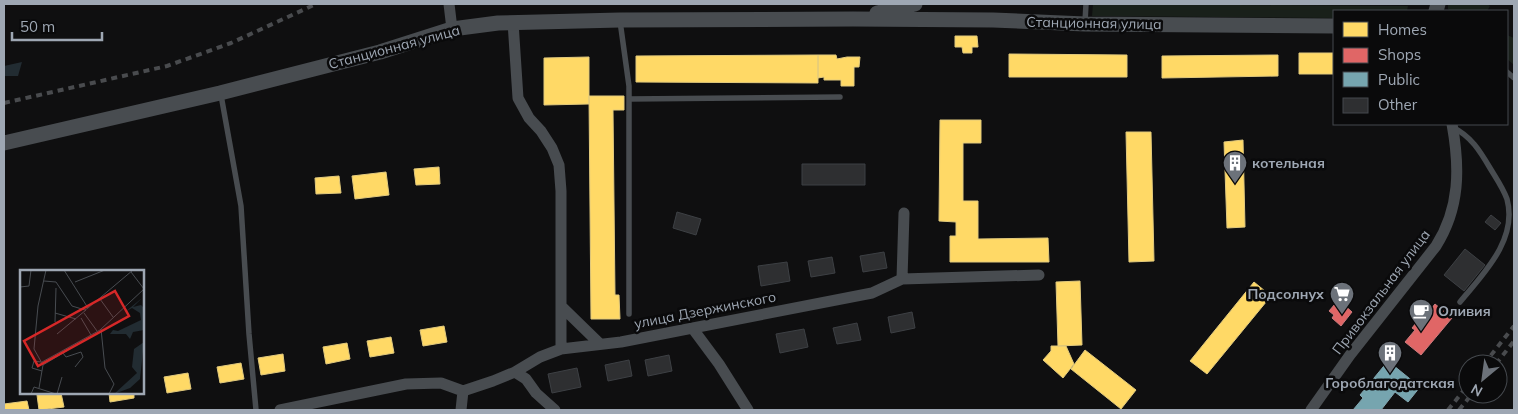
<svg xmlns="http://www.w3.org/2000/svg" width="1518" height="414" viewBox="0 0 1518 414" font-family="Mulish,sans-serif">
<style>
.green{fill:#19201a}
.water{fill:#222c32}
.homes{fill:#ffd966;stroke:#e2ca7d}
.shops{fill:#e06666;stroke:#cc7a7d}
.public{fill:#76a5af;stroke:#82a6b0}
.building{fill:#2e2f31;stroke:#3d4044}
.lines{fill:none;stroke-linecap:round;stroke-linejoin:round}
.service{stroke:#484c50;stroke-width:5.5}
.minor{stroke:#484c50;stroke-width:11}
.tertiary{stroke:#484c50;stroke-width:15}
.rail{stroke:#494b4e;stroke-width:4;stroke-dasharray:6 5;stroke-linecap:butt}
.labels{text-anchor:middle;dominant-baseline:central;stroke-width:5;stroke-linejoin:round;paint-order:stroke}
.street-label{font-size:14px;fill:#9ea7b3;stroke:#0a0a0b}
.poi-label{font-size:14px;font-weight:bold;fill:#9ea7b3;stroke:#0a0a0b;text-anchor:start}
.inset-road{fill:none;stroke:#484c51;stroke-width:1}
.view{fill:#d62828;fill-opacity:0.15;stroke:#d62828;stroke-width:2.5}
.inset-edge{fill:none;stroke:#9ea7b3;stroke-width:2.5}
</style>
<rect width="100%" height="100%" fill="#0f0f10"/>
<path class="green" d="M1093,4L1408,6L1407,11H1334V18L1092,16Z
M1448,4H1487L1490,6L1487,11H1450L1448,9Z
M1507,35L1514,38V65L1507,59Z"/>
<path class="water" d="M22,62L18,76H4V66Z"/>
<path class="homes" d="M955,36H977L978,47H972V53H963L962,47H955Z
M1299,53H1334V74H1299Z
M1009,54L1127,55V77H1009Z
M818,55V83L636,82V56Z
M818,55H836L837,59L847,57H860L859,67H854V86H841V80H824V77L818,78Z
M1278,55V76L1162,78V56Z
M589,57V104L544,105V58Z
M589,96H624V110H613L615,295H619L620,319H591Z
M940,120H981V143H963V201H978V239L1048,238L1049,262H950V236H956V222L939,221Z
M1126,132H1151L1154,261L1129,262Z
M1243,140L1245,227L1227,228L1224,142Z
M439,167L440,184L416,185L414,169Z
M386,172L389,195L355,199L352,176Z
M339,176L341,193L316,194L315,178Z
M1080,281L1082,345L1058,346L1056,282Z
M1254,282L1271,296L1207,374L1190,361Z
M444,326L447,342L423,346L420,330Z
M391,337L394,353L370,357L367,341Z
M347,343L350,359L326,364L323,347Z
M1051,346H1066L1074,364L1063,378L1043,360L1051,351Z
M1085,350L1136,390L1121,409L1071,369Z
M283,354L285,371L261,375L258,358Z
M241,363L244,379L220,383L217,367Z
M188,373L191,389L167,393L164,377Z
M51,393H61L64,407L39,410L37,395Z
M109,393H134V398L110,402Z
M27,401L29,410H4V404Z"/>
<path class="shops" d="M1335,304L1340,307L1343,304L1352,312L1341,326L1332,318L1334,315L1329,311Z
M1435,304L1452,318L1421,355L1405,342L1415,330L1412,328L1416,323L1418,325Z"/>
<path class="public" d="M1388,361L1420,387L1408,402L1395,392L1381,410H1353L1363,398L1360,395Z"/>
<path class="building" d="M802,164H865V185H802Z
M677,212L701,219L696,235L673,228Z
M1491,215L1501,223L1495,230L1485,222Z
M1465,249L1485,265L1464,291L1444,275Z
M884,252L887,268L863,272L860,256Z
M832,257L835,273L811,277L808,261Z
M787,262L790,281L761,286L758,266Z
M912,312L915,328L891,333L888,317Z
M857,323L861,340L837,344L833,328Z
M804,329L808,347L780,353L776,334Z
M669,355L672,371L648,376L645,360Z
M629,360L632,376L608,381L605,365Z
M577,368L581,387L552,393L548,374Z"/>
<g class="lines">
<path class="service" d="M620,21L629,86V314
M1085,22L1086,4
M1507,72L1514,78
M221,95L241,206L249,334L256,410
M629,99L840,97
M1452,127C1471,136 1480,151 1490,168C1496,178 1503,188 1507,199C1518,240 1483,274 1460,302"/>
<path class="minor" d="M449,4L452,29
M513,22L518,98L529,118L541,131L552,148L559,165L561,191V349
M902,279L904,213
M561,306L600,344
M693,329L719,364L748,410
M515,372L540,357L561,349L621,342L872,293L902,279L1039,275
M463,391L493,381L515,372L526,379L536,393L555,410
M280,410L406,384L441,383L463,391L461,410
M1311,410L1350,355L1436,246C1460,208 1460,168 1452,124"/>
<path class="tertiary" d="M1436,11L1438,4
M877,13L915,4
M4,143L220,93L380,52L452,29L498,23L620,20L853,19L993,20L1085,24L1334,26"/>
<path class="rail" d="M4,103L167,66L231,43L316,4
M1484,364L1514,326
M1496,364L1514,341
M1448,410L1468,385
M1459,410L1472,394"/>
</g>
<defs>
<symbol id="building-pin" viewBox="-11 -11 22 30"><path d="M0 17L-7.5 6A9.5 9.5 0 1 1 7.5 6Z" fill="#6c727a" stroke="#0a0a0b"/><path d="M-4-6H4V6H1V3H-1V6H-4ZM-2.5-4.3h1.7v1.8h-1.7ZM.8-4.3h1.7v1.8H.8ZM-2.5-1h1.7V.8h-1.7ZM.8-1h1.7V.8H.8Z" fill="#fff"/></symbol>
<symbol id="supermarket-pin" viewBox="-11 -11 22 30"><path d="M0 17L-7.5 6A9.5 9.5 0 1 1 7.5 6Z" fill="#6c727a" stroke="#0a0a0b"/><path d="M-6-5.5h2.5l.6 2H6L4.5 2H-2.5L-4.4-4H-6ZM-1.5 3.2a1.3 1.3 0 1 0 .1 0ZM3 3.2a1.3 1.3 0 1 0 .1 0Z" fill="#fff"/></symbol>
<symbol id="cafe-pin" viewBox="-11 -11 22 30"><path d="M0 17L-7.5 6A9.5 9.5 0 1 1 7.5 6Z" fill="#6c727a" stroke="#0a0a0b"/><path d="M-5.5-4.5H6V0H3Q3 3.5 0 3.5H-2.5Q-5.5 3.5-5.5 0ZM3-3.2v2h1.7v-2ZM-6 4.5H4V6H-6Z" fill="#fff"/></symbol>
</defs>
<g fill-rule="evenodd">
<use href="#building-pin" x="1221" y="149" width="28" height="38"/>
<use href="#supermarket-pin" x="1328" y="280" width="28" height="38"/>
<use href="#cafe-pin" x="1407" y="297" width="28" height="38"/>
<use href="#building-pin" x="1376" y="339" width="28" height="38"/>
</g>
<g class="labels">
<g class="street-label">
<text transform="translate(1094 23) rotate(1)">Станционная улица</text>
<text transform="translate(394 47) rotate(-15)">Станционная улица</text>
<text transform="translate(1381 292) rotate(-53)">Привокзальная улица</text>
<text transform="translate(705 310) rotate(-11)">улица Дзержинского</text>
</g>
<g class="poi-label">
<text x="1252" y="163">котельная</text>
<text x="1324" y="294" text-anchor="end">Подсолнух</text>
<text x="1438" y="311">Оливия</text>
<text x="1390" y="383" text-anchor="middle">Гороблагодатская</text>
</g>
</g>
<g transform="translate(20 270)">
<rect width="124" height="124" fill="#0f0f10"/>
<path d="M122,28L113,37L121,35L124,38V60L113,62L110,69L106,64H90L93,60L98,61L121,50L120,43L112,38L105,42ZM124,72L120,109L110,118L94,124L117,103L112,97L114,79Z" fill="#222c32"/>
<path class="inset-road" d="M44,0L68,38L113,0M111,2L124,19M24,11L36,12L52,36L65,40L68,38M55,12L85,0M0,17L9,16L11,0M80,29L93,47M35,43L56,49M64,43L77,61M61,48L71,65M35,52L36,18M81,59L85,98L94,114L89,124M37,64L66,40M43,83L46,87L61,82L63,87L55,97M21,92L14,91L12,98L22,101M22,92L80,60L124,19M23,95L48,80M19,118L23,95L14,79L18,36L26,0M11,124L14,117L36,124M37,124L42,107"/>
<path class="view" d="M95,21L109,46L18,96L4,71Z"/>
<rect width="124" height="124" class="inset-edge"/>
</g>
<rect width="1518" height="414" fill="none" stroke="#9ea7b3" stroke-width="10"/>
<rect x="1333" y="10" width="175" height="115" fill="#0a0a0b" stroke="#45494e"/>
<rect x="1343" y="22" width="25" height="15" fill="#ffd966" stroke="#45494e"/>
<text x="1378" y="35" font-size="15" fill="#9ea7b3">Homes</text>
<rect x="1343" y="48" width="25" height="15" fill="#e06666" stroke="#45494e"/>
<text x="1378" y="60" font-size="15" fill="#9ea7b3">Shops</text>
<rect x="1343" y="72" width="25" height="15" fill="#76a5af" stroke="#45494e"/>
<text x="1378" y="85" font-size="15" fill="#9ea7b3">Public</text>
<rect x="1343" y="98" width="25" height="15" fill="#2e2f31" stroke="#45494e"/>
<text x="1378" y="110" font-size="15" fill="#9ea7b3">Other</text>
<g transform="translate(1483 379) rotate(209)"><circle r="24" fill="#0a0a0b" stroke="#45494e"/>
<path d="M0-4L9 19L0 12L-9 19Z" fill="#6c727a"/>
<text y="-8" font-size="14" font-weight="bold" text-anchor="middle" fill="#9ea7b3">N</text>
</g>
<path d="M12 32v8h90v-8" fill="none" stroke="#9ea7b3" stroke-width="2.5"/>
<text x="20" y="32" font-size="15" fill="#9ea7b3" stroke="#0a0a0b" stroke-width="4" paint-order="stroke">50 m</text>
</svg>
